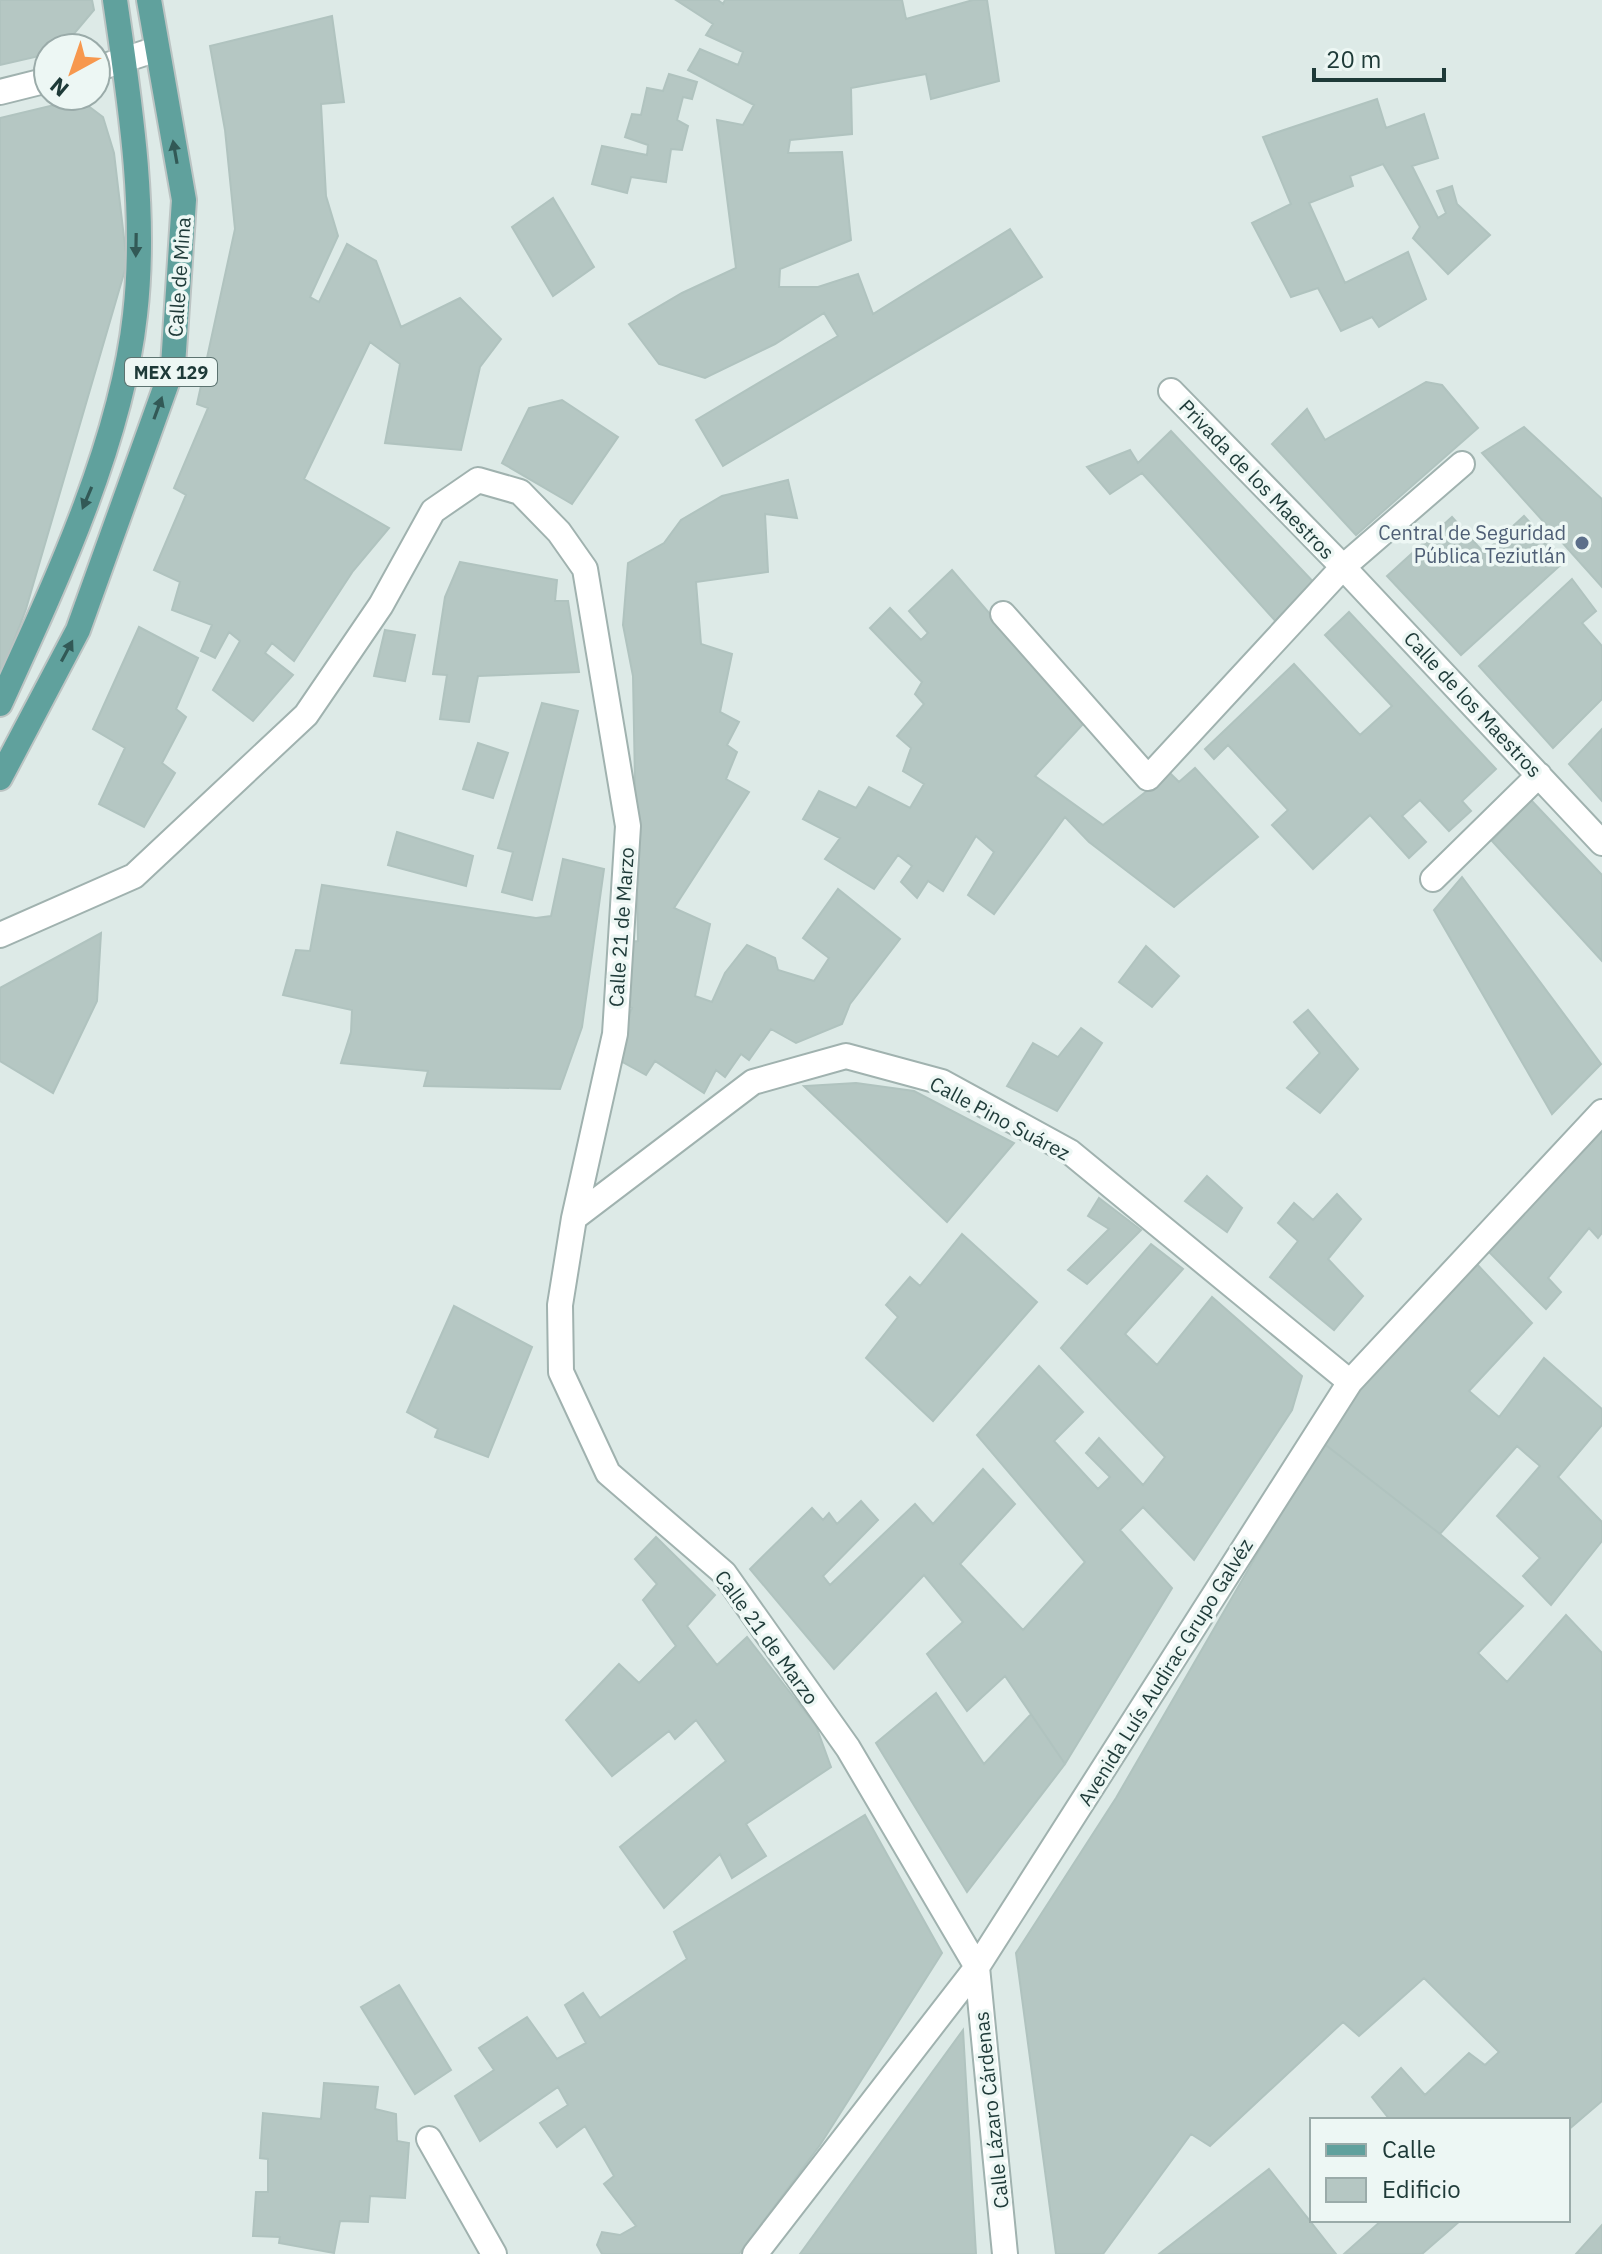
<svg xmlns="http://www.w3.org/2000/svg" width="1602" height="2254" viewBox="0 0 1602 2254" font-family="'IBM Plex Sans',sans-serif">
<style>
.building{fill:#b5c7c3;stroke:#b0c3bf;stroke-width:2}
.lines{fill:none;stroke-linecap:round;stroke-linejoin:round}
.minor-casing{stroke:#a0b2af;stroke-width:28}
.primary-casing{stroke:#bcc4c3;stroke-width:28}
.minor{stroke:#fff;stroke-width:24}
.primary{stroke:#60a19d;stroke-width:24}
.oneway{fill:#325956}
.service-dot{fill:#5c6f8a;stroke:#edf7f4;stroke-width:3}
.labels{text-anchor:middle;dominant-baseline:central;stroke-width:7;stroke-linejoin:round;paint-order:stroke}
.shield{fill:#edf7f4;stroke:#5c7370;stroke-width:2}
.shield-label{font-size:18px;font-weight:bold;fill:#1e3a38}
.street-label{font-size:20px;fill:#1e3a38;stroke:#edf7f4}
.service-label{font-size:20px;fill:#4e5e75;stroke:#edf7f4;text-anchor:end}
</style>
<rect width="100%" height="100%" fill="#ddeae7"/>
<path class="building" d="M0,0H92L94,10L62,48H48V54L0,65Z
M676,0H718L723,4L725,0H902L906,19L973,0H987L999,81L931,99L926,74L851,88L852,134L790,140L788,153L842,152L851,240L780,269L779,287H818L858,274L873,314L1010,229L1042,277L723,466L696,420L838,336L824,313L775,344L705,378L659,364L629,324L682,293L736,268L717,120L743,125L754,105L688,70L700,49L738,65L743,52L706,35L713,24Z
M332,16L344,102L321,104L326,196L338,236L310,297L319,302L347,244L376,261L401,327L460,298L501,339L480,367L461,450L385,443L400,364L370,342L304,479L389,528L353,571L294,661L272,643L265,653L293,675L253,721L213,690L240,641L229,632L215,658L201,651L212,625L172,610L180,582L154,570L186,495L174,488L208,408L197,404L235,229L225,130L210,46Z
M669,74L697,82L692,99L683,97L677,120L688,126L682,150L671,149L666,182L631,177L627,193L592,184L602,146L647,155L648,145L625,137L632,114L641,115L647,88L663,91Z
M79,99L103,117L114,153L127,263L26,609L0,678V118Z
M1377,99L1386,128L1424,114L1438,158L1412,166L1438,218L1446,213L1437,191L1452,186L1457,204L1490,235L1448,274L1413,238L1420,227L1383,164L1350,176L1353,186L1309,203L1345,283L1408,252L1426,299L1379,327L1372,317L1341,331L1318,288L1291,297L1252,223L1291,204L1263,137Z
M553,198L594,267L553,296L512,227Z
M1426,382L1442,385L1478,428L1356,535L1272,444L1307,409L1325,440Z
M562,400L618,437L572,504L502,463L529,408Z
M1524,427L1602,499V587L1482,453Z
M1171,431L1319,588L1279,625L1142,473L1110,494L1087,467L1130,450L1138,463Z
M788,480L797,518L765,514L768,572L696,582L701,644L732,654L720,712L739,722L727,745L737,752L726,779L749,792L674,908L710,924L695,996L712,1002L725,973L747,945L775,958L778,970L814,981L829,958L803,938L838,889L900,939L850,1004L842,1024L796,1043L771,1029L749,1060L741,1054L725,1077L716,1070L704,1093L655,1061L646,1075L610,1055L632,1008L623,1004L630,942L638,941L633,676L623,625L628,563L664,543L681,520L722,496Z
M1524,516L1565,561L1461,655L1387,576L1452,517L1484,553Z
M460,562L557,580L555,601H568L579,672L478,676L469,722L440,719L447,675L433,674L445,597Z
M952,570L1084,723L1035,776L1103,825L1170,773L1179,782L1195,768L1258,837L1174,907L1089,842L1065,817L994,914L968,895L994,852L976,836L943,891L928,881L917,898L901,882L912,866L898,855L874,889L825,859L840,838L803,819L819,791L856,808L869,787L910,808L924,784L903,771L911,748L897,736L924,704L915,694L922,682L870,628L890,608L921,640L928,633L909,611Z
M1572,579L1596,611L1582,623L1602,646V699L1553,748L1479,666Z
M1349,612L1496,769L1462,801L1471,811L1449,831L1420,800L1402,816L1426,842L1409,858L1370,815L1313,869L1272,825L1288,810L1228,745L1214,759L1205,749L1294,664L1360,735L1392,706L1325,635Z
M139,627L198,658L176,709L186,717L162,763L175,773L144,827L99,804L125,748L93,729Z
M385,630L415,635L405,681L374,676Z
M542,703L578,711L532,900L502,892L513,852L498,848Z
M1602,729V801L1569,764Z
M478,743L508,753L493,798L463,789Z
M1530,799L1602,875V961L1492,841Z
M397,832L473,856L466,886L388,865Z
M563,859L604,869L582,1027L560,1089L424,1086L428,1071L341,1063L351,1032L352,1010L283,995L296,950L310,951L322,885L536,918L551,916Z
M1462,877L1601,1064L1552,1114L1434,910Z
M101,933L97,1001L53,1093L0,1061V988Z
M1146,946L1179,976L1152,1007L1119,982Z
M1308,1010L1358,1069L1320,1113L1287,1088L1320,1053L1294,1022Z
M1081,1028L1102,1043L1057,1111L1007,1086L1033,1043L1058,1057Z
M856,1083L914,1091L1014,1143L947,1222L804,1086Z
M1602,1127V1233L1598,1238L1589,1228L1548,1278L1561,1292L1546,1309L1488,1251Z
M1207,1176L1242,1208L1227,1232L1185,1201Z
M1337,1194L1361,1219L1328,1259L1363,1296L1334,1330L1270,1277L1298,1241L1278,1223L1294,1203L1313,1220Z
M1099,1198L1141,1230L1087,1284L1068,1270L1109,1229L1088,1216Z
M962,1234L1037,1302L933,1421L866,1358L898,1317L886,1305L910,1277L920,1286Z
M1151,1244L1183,1269L1125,1334L1157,1365L1212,1297L1302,1376L1292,1410L1194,1560L1143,1507L1120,1530L1172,1588L1065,1764L1005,1676L967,1711L927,1654L963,1622L924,1575L834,1669L750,1569L812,1508L823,1520L829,1513L837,1524L861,1501L878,1520L823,1576L830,1585L915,1504L933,1524L983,1469L1015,1504L960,1564L1023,1630L1085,1562L977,1435L1039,1366L1083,1412L1054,1441L1098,1489L1110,1477L1086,1453L1099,1438L1143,1485L1165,1457L1061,1348Z
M1474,1261L1532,1323L1469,1391L1499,1417L1544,1358L1602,1409V1425L1558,1477L1602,1522V1541L1551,1605L1523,1576L1540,1558L1497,1516L1540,1466L1517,1446L1440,1534L1322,1442L1352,1395Z
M454,1306L532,1347L488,1457L435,1437L438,1429L407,1412Z
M1322,1442L1440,1534L1523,1606L1478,1653L1507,1682L1566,1615L1602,1653V2101L1568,2130V2120H1390L1372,2097L1401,2068L1425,2095L1469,2053L1485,2065L1499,2052L1424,1978L1359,2036L1343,2022L1210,2146L1191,2134L1103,2254H1056L1016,1953L1116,1798Z
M656,1537L715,1595L687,1626L717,1665L747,1637L816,1726L831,1767L746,1824L766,1856L732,1878L720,1854L664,1908L620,1847L726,1761L696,1720L675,1739L669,1731L612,1776L566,1720L619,1664L639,1683L676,1646L643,1600L657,1584L635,1559Z
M936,1693L984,1764L1031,1714L1065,1764L967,1892L876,1743Z
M865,1815L942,1953L820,2145L739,2254H602L597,2245L602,2232L620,2235L636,2226L604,2184L614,2176L585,2126L557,2147L540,2123L568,2105L558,2087L480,2141L455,2096L494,2070L479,2048L527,2017L557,2059L586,2043L565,2005L583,1993L600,2018L687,1959L674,1932Z
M399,1985L451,2070L415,2094L361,2007Z
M963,2030L976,2254H800Z
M324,2083L378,2087L375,2109L396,2114L397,2141L409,2143L405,2198L370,2196L368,2222L340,2221L334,2253L279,2243L280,2237L253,2236L256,2192H268V2159L260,2158L263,2113L321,2119Z
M1269,2169L1336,2254H1159Z
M1382,2220H1461L1422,2254H1344Z
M1602,2225V2254H1576Z"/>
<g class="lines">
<defs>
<path id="minor" d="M96,69L157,49
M0,92L48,80
M1171,391L1343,567L1602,843
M1003,614L1148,778L1343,567L1462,464
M1433,879L1539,775
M0,935L134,876L306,715L381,605L433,511L478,480L520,492L559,532L585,569L628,826L615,1034L574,1218L560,1305L561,1372L608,1473L724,1573L848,1748L977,1967L1005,2254
M574,1218L753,1082L846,1056L942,1082L1070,1152L1350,1382
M429,2139L494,2254
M755,2254L977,1967L1350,1382L1602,1112"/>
<path id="primary" d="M0,704C54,586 121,444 135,315C147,211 130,103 115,0
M0,778L78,630L173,366L184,200L149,0"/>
</defs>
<use href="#minor" class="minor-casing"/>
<use href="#primary" class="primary-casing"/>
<use href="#minor" class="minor"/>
<use href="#primary" class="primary"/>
</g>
<defs><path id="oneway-solid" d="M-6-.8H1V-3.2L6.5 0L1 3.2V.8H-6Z" transform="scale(2)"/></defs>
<g class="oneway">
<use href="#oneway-solid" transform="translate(175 152) rotate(-100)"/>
<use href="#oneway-solid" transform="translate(136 245) rotate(91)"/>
<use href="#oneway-solid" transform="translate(158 408) rotate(-70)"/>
<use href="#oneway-solid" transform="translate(87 498) rotate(113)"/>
<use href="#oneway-solid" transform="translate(67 651) rotate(-62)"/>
</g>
<circle class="service-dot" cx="1582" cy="543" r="8"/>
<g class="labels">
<rect class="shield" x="125" y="358" width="92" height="28" rx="6"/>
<g class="shield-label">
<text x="171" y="372">MEX 129</text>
</g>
<g class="street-label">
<text transform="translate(179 277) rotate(-86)">Calle de Mina</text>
<text transform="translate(1257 479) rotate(46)">Privada de los Maestros</text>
<text transform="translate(1473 704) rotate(47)">Calle de los Maestros</text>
<text transform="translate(621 927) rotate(-86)">Calle 21 de Marzo</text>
<text transform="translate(1000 1118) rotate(28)">Calle Pino Suárez</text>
<text transform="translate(767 1637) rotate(54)">Calle 21 de Marzo</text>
<text transform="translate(1165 1672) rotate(-58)">Avenida Luís Audirac Grupo Galvéz</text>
<text transform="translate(991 2110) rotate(-96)">Calle Lázaro Cárdenas</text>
</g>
<g class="service-label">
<text x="1566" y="532">Central de Seguridad<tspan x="1566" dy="23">Pública Teziutlán</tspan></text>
</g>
</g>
<rect x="1310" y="2118" width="260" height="104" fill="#edf7f4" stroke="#9aaba9" stroke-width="2"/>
<rect x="1326" y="2144" width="40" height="12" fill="#60a19d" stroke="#9aaba9" stroke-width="2"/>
<text x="1382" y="2158" font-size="24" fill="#1e3a38">Calle</text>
<rect x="1326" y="2178" width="40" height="24" fill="#b5c7c3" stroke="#9aaba9" stroke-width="2"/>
<text x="1382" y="2198" font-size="24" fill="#1e3a38">Edificio</text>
<g transform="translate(72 72) rotate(220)"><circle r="38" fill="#edf7f4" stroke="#9aaba9" stroke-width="2"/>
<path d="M0-6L14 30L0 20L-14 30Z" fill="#f7984e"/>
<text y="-12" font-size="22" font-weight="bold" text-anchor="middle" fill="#1e3a38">N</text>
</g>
<path d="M1314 68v12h130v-12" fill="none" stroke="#1e3a38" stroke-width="4"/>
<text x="1326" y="68" font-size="24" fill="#1e3a38" stroke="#edf7f4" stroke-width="6" paint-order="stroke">20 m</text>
</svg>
